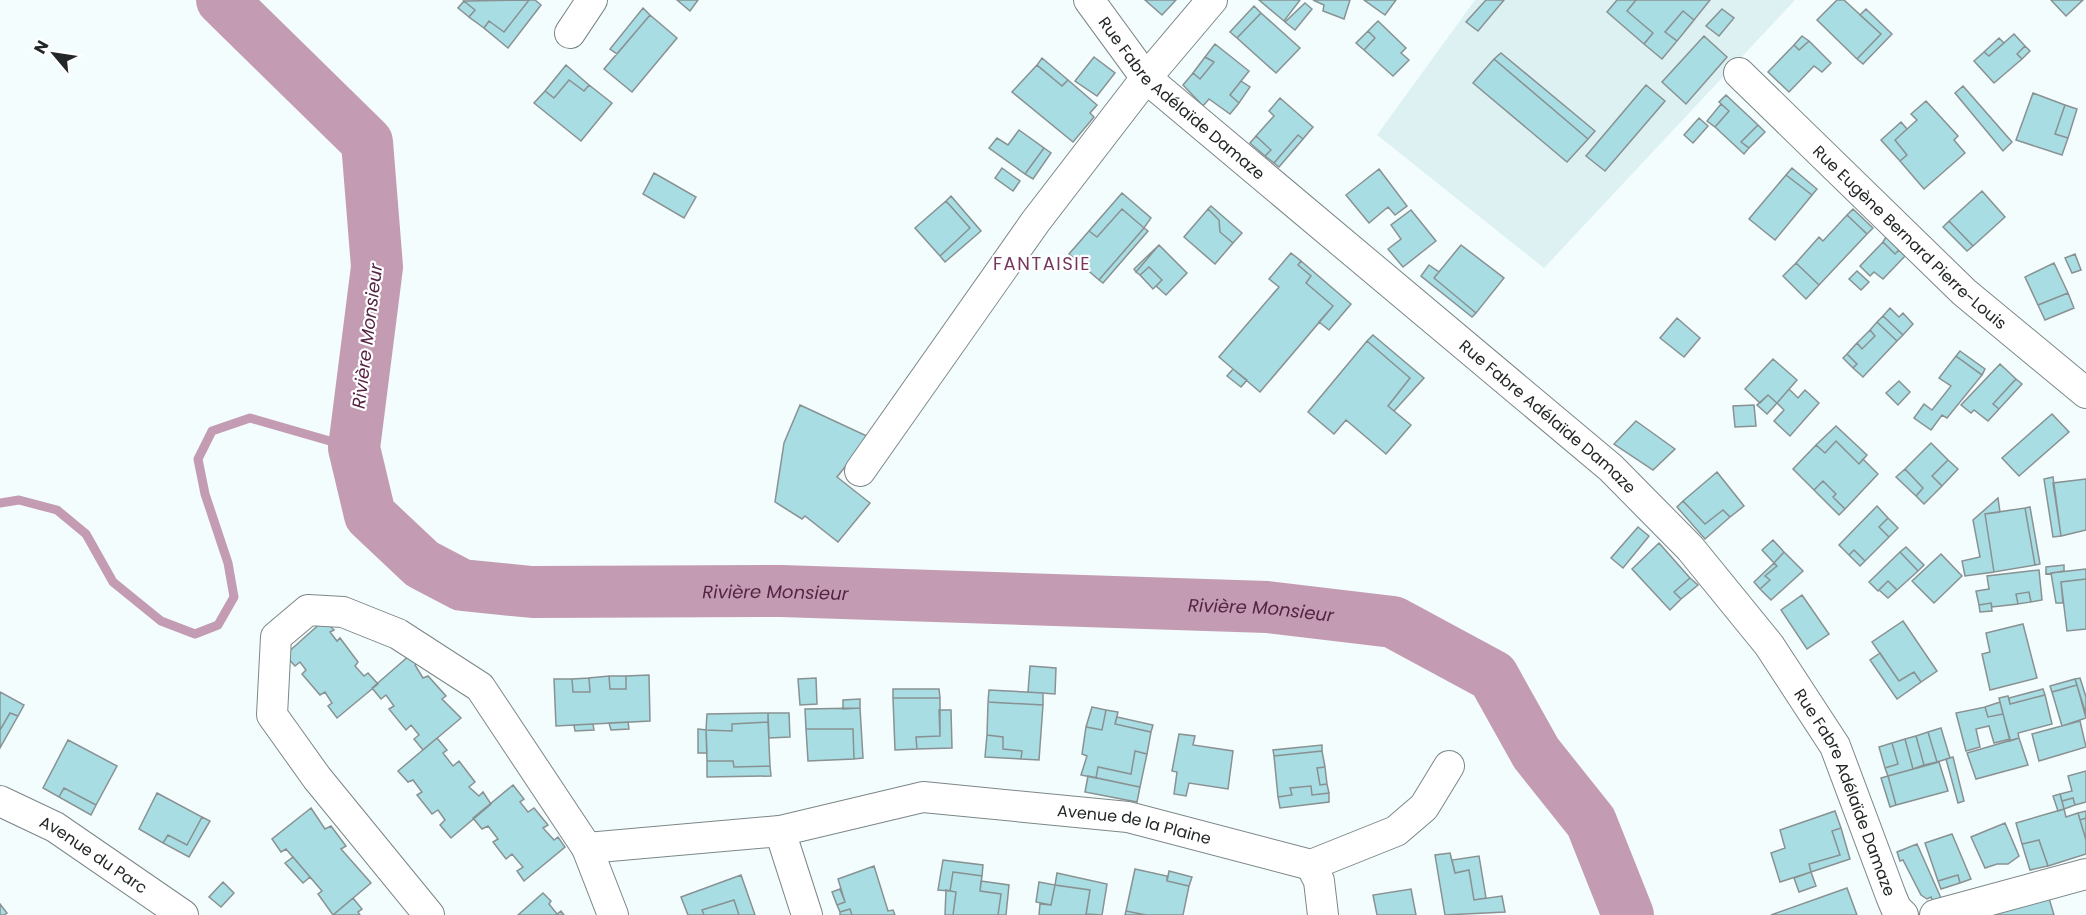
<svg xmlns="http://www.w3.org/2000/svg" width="2086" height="915" viewBox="0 0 2086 915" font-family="Poppins,sans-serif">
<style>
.built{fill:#ddf0f2}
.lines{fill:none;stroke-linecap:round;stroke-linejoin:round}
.stream{stroke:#c39cb3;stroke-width:9}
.river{stroke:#c39cb3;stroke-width:52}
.building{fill:#a8dde3;stroke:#899192;stroke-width:1.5}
.minor-casing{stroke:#7d8686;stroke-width:32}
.minor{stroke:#fff;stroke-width:30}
.labels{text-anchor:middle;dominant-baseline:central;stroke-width:4.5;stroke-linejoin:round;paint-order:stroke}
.street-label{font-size:16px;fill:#242728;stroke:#fff}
.neighbourhood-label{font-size:18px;letter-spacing:1.5px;fill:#75375e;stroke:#fff}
.water-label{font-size:18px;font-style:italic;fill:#552444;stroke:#fff}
</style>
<rect width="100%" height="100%" fill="#f3fdfe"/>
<path class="built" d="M1475,0H1795L1544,268L1377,135Z"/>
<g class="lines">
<path class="stream" d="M0,503L19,500L57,510L86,534L113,582L161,621L195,634L218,625L234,597L228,563L205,494L198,459L212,431L250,418L354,448"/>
<path class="river" id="s1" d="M222,0L367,142L377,267L354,448L370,515L422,564L462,585L532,592L781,591L1267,607L1393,622L1493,676L1536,753L1591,822L1628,915"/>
</g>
<path class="building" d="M529,0H535L541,5L508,48L484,28L489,21L504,32Z
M529,0L504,32L489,21L484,28L469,17L475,10L464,1Z
M677,0H698L690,11Z
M1145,0H1176L1162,15Z
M1259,0H1300L1284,21Z
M1313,0H1350L1344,19L1323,11L1324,5Z
M1364,0H1396L1385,15Z
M1486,0H1504L1478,31L1466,22Z
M1617,0H1636L1627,11L1653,33L1644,44L1607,12Z
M1636,0H1710L1694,20L1683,11L1665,32L1677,41L1662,59L1644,44L1653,33L1627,11Z
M1837,0H1844L1881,34L1857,59L1817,20Z
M2051,0H2083L2066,16Z
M464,1L475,10L469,17L458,8Z
M1305,3L1312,9L1295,30L1285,22Z
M1254,6L1261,13L1237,38L1230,32Z
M643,8L650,15L617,54L610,49Z
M1722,9L1734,18L1719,36L1706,26Z
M1866,9L1892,34L1863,64L1857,59L1881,34L1860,15Z
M1683,11L1694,20L1677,41L1665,32Z
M1261,13L1300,48L1276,73L1237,38Z
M650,15L677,38L632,92L604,69Z
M1378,21L1406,48L1401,53L1409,60L1393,76L1364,50L1375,38L1368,31Z
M1368,31L1375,38L1364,50L1356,43Z
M2014,34L2025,46L2017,54L2022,59L1994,83L1974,61L1984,52L1989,56Z
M1704,36L1727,57L1686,104L1662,82Z
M1802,36L1809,41L1799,50L1794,45Z
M1999,38L2004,43L1989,56L1984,52Z
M1809,41L1831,63L1822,72L1814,66L1789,92L1768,72L1794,45L1799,50Z
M1215,44L1249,71L1230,95L1239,103L1230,114L1209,99L1203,106L1183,85L1193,73L1200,79L1214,62L1205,57Z
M2025,46L2030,51L2022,59L2017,54Z
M1501,53L1595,131L1588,139L1494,59Z
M1094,57L1115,73L1097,96L1075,81Z
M1205,57L1214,62L1200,79L1193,73Z
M1042,58L1068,80L1062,86L1037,65Z
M1494,59L1588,139L1567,162L1473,83Z
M566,65L589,85L584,91L569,80L554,98L545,91Z
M1037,65L1062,86L1068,80L1097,105L1090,113L1094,117L1073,142L1012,92Z
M569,80L584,91L589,85L612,103L581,141L534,103L545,91L554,98Z
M1241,81L1250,87L1239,103L1230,95Z
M1646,85L1665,101L1605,171L1586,156Z
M1963,86L2012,142L2003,151L1955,93Z
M2033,93L2065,105L2055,134L2068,138L2062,155L2016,140Z
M1726,95L1758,125L1741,142L1749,148L1744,154L1715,127L1729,111L1719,102Z
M1280,98L1313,127L1303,139L1298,135L1274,163L1265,156L1271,150L1256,136L1274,116L1269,111Z
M1926,101L1958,136L1954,140L1965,153L1924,189L1900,161L1907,155L1895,140L1917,120L1911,114Z
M1721,104L1729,111L1715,127L1707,121Z
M2065,105L2077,109L2068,138L2055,134Z
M1699,118L1708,126L1693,143L1684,135Z
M1901,122L1907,129L1895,140L1907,155L1900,161L1881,140Z
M1758,125L1765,132L1749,148L1741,142Z
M1019,130L1044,148L1025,174L989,148L997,138L1008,145Z
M1298,135L1303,139L1279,167L1274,163Z
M1256,136L1271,150L1265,156L1250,143Z
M1044,148L1051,153L1033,179L1025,174Z
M1002,168L1020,181L1013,191L995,178Z
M1792,168L1817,189L1812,195L1786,175Z
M1379,169L1407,206L1395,215L1388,207L1369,223L1346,195Z
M654,173L696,197L684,218L643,194Z
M1786,175L1812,195L1775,240L1749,219Z
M1982,191L2005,217L1973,246L1949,221Z
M1122,193L1151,218L1144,228L1122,209L1097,237L1089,231Z
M951,196L981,231L945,262L940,256L970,228L946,201Z
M946,201L970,228L940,256L915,228Z
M1211,206L1242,233L1233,243L1220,232L1219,220L1208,209Z
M1122,209L1144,228L1099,280L1069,254L1089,231L1097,237Z
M1208,209L1219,220L1220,232L1233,243L1215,264L1184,237Z
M1853,209L1873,228L1867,234L1847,215Z
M1411,210L1436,241L1403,267L1388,249L1401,239L1391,225Z
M1847,215L1867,234L1819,285L1796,263L1819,237L1823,241Z
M1949,221L1973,246L1967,251L1943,227Z
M1144,228L1148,231L1103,283L1099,280Z
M1886,237L1899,250L1895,254L1883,242Z
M1883,242L1895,254L1899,250L1905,256L1883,279L1874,272L1870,276L1860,266Z
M1159,245L1187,273L1166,295L1156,286L1162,280L1149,267L1140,275L1136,272Z
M1159,245L1136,272L1134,269Z
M1461,245L1504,278L1476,313L1434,278Z
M1291,253L1301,261L1298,265L1311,276L1306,283L1333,306L1260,392L1219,357L1279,287L1269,279Z
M2075,254L2081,270L2072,273L2065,258Z
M1301,261L1351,304L1329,330L1319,322L1333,306L1306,283L1311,276L1298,265Z
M1796,263L1819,285L1806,299L1783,276Z
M2054,263L2068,293L2038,305L2025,277Z
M1429,265L1439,272L1434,278L1476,313L1472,317L1421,276Z
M1149,267L1162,280L1153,289L1140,275Z
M1857,271L1869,282L1861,290L1849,279Z
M2068,293L2074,308L2045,320L2038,305Z
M1890,308L1899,317L1903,313L1913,324L1903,335L1883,316Z
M1883,316L1903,335L1897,341L1877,322Z
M1677,318L1700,338L1684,357L1660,338Z
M1877,322L1897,341L1863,377L1853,368L1857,364L1847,354L1857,343L1862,349L1875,336L1870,330Z
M1870,330L1875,336L1862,349L1857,343Z
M1373,335L1424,378L1394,411L1388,406L1410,378L1367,341Z
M1367,341L1410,378L1388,406L1411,425L1386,454L1346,420L1334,434L1308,412Z
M1960,351L1985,369L1982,375L1956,356Z
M1847,354L1857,364L1853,368L1843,358Z
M1956,356L1982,375L1947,418L1942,415L1931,430L1914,418L1924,404L1932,410L1951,386L1939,378Z
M1773,359L1797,380L1777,403L1768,395L1760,403L1745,389Z
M2000,364L2016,379L1993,404L1999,409L1988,421L1974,410L1971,413L1961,405Z
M1233,369L1247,380L1241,387L1227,376Z
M2016,379L2022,384L1999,409L1993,404Z
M1899,381L1910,392L1898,405L1886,393Z
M1789,389L1798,398L1805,390L1819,403L1790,436L1774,421L1784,410L1777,403Z
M1768,395L1777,403L1767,414L1757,405Z
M800,405L869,437L837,477L870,503L838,542L805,516L802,519L775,502L784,443Z
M1754,405L1756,426L1735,427L1733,406Z
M2052,414L2069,432L2019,476L2002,458Z
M1636,421L1675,449L1653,470L1614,444Z
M1836,426L1867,455L1859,464L1836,441L1825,453L1816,445Z
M1836,441L1859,464L1863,459L1878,474L1845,509L1833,497L1836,494L1823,481L1814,490L1793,469L1816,445L1825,453Z
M1931,443L1948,460L1932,476L1942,486L1924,504L1916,496L1923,488L1905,469Z
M1948,460L1958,469L1942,486L1932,476Z
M1905,469L1923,488L1916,496L1896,477Z
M1717,472L1744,506L1730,517L1723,510L1705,524L1683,501Z
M2053,477L2061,536L2053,537L2044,479Z
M2086,479V530L2061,536L2053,483Z
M1823,481L1836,494L1833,497L1845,509L1839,515L1814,490Z
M1998,498L2000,512L1985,514L1994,572L1965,576L1962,561L1980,557L1973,520Z
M1683,501L1705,524L1723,510L1730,517L1705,539L1677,507Z
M1877,506L1888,518L1879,527L1889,537L1865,561L1854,550L1849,555L1839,545Z
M2030,507L2040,564L2035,565L2025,508Z
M2025,508L2035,565L1994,572L1985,514Z
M1888,518L1898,528L1889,537L1879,527Z
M1638,527L1649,536L1623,568L1611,558Z
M1773,540L1784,552L1774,563L1762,550Z
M1659,543L1690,578L1674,592L1681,599L1670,610L1632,569Z
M1906,547L1924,565L1918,571L1900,552Z
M1854,550L1865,561L1860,566L1849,555Z
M1784,552L1803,571L1771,600L1760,589L1770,580L1765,576L1777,566L1774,563Z
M1900,552L1918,571L1897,590L1888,581L1878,591L1869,582Z
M1941,554L1962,576L1934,603L1912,581Z
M1774,563L1777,566L1765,576L1770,580L1760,589L1754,582Z
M2064,565V571L2046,574V567Z
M2086,569V579L2061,582L2063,603H2056L2051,573Z
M2039,570L2042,600L2031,602L2029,592L2016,594L2018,604L1992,607L1991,603L1979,605L1976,591L1989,589L1987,576Z
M1690,578L1698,585L1681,599L1674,592Z
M2086,579V629L2067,631L2061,582Z
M1888,581L1897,590L1888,598L1879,590Z
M2029,592L2031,602L2018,604L2016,594Z
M1802,595L1829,634L1807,649L1781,610Z
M1991,603L1992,611L1980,612L1979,605Z
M324,620L334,630L330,632L337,641L340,638L358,662L355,666L364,676L368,673L378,684L337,718L328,706L332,703L325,692L320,695L302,674L306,670L300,662L295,666L285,655Z
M1903,621L1937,671L1921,682L1914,672L1899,681L1872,642Z
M2023,624L2037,678L1990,690L1982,654L1990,652L1986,633Z
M1880,653L1899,681L1914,672L1921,682L1897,699L1870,660Z
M410,655L417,663L415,665L423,678L428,676L446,696L442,699L461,718L423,750L414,739L419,735L411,725L406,730L389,709L394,706L386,695L381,699L372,688Z
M1030,666L1056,668L1055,694L1028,692Z
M649,675L650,721L556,726L554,679H572L573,692H590L589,678L609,676L610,689H626V676Z
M609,676H626V689H610Z
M589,678L590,692H573L572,679Z
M816,678L817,704L800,705L798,679Z
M2080,678L2086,697V714L2075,679Z
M2075,679L2077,685L2052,692L2050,686Z
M2077,685L2086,718L2062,726L2052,692Z
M893,689H939L940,698H893Z
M2043,689L2045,695L2010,704L2009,698Z
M989,690L1043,693V705L988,702Z
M0,692L24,705L18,716L10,713L0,730Z
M2045,695L2052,724L2018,733L2019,738L2010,741L1999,698L2008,696L2010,704Z
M893,698H940V736L916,737L917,749L895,750Z
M860,699V708L843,709V700Z
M988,702L1043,705L1039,760L1021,759L1022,751L1003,749V737L987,735Z
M2000,702L2003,714L1988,717L1985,707Z
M1092,707L1106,710L1102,730L1086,727Z
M1985,707L1988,717L2003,714L2010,739L1994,743L1989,726L1976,729L1980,747L1966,751L1956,713Z
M860,708L863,758L854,759L853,729H806L805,709Z
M939,710H951L952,748L917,749L916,737L940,736Z
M1106,710L1118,712L1115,724L1151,732L1147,754L1135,751L1131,774L1098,767L1096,778L1081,775L1087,756L1082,754L1086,727L1102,730Z
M10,713L18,716L0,748V730Z
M768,713V722L732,724V731L706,730L707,714Z
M768,713H789L790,737L769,738Z
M1117,717L1153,725L1151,732L1115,724Z
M2080,721L2086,747L2039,761L2032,734Z
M628,722L629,729L611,730L609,723Z
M768,722L770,766L734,767L733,761H707L706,730L732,731V724Z
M593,724L594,730L575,731L574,725Z
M1941,728L1950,758L1937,762L1928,732Z
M698,729L706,730L707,753H698Z
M806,729H853L854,759L808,761Z
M1928,732L1937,762L1924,765L1916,736Z
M1179,734L1195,736L1193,745L1233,751L1228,789L1189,783L1186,796L1174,794L1177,772L1172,771Z
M987,735L1003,737V749L1022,751L1021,759L985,757Z
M1916,736L1924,765L1913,769L1905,739Z
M437,738L447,750L443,753L453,766L459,761L475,782L469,787L479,796L483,792L491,804L451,838L440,825L445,820L438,810L432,814L417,795L422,792L413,780L408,782L398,771Z
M2019,738L2028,765L1976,779L1967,753Z
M1905,739L1913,769L1888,776L1885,768L1898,764L1892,743Z
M68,740L117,766L96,805L64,788L59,797L43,788Z
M1892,743L1898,764L1885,768L1879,747Z
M1322,745V751L1274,756L1273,750Z
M1135,751L1147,754L1140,787L1096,778L1098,767L1131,774Z
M1322,751L1325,767L1317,768L1320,785L1327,784L1329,793L1312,795L1311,786L1290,788L1292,795L1278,797L1274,756Z
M1953,757L1964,801L1958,803L1946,759Z
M707,761H733L734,767L770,766L771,776L707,777Z
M1939,762L1948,791L1896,805L1888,776Z
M1325,767L1327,784L1320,785L1317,768Z
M2086,771V802L2075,805L2073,798L2062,801L2060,794L2072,791L2068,776Z
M1088,776L1140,787L1137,802L1085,792Z
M1888,776L1896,805L1890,807L1881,778Z
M513,785L524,799L520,802L528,812L534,808L548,825L543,828L554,840L558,837L565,847L524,881L517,871L523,867L512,854L506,859L493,842L498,839L488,826L482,829L473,818Z
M1311,786L1312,795L1329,793V802L1280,808L1278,797L1292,795L1290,788Z
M64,788L96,805L91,815L59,797Z
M157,793L202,817L187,845L168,835L163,843L139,829Z
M2060,794L2064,809L2058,811L2053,796Z
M2073,798L2075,805L2064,809L2062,801Z
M311,808L325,829L331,826L346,846L341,849L371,883L333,915L318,894L322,891L286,849L281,852L272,839Z
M2064,809L2066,817L2078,813L2086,840V854L2048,866L2039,840L2022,844L2016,823Z
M1835,811L1841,828L1832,831L1840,855L1809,864L1811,872L1780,882L1771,853L1785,848L1780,830Z
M2086,811V818L2080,820L2078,813Z
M202,817L210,821L189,857L163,843L168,835L187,845Z
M2086,818V840L2080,820Z
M2005,823L2019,856L2008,864H1997L1985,868L1971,837Z
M1841,828L1850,859L1811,872L1809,864L1840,855L1832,831Z
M1952,834L1971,879L1960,883L1958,875L1938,881L1925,843Z
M2039,840L2048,866L2030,870L2022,844Z
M1917,844L1941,898L1933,901L1931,897L1927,899L1921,895L1903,860L1900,861L1897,852Z
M1450,853L1455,873L1469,870L1474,900L1502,896L1505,912L1445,915L1435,855Z
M1479,856L1486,898L1474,900L1469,870L1455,873L1452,860Z
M293,857L310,877L303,883L285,863Z
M943,860L983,865L982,876L953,872L950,891L938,890Z
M874,866L888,911L893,910L895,915H852L850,909L840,912L837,905L845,902L838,879Z
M1135,869L1167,876V881L1189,886L1183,915H1146L1126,911Z
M1169,871L1192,877L1189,886L1167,881Z
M953,872L982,876L980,891L1001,894L998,915H953L956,892L950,891Z
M1811,872L1816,886L1799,892L1794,878Z
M1057,873L1107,884L1102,915L1086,914L1090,890L1055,885Z
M741,875L755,915H739L734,900L702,910L704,915H688L681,897Z
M1958,875L1960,883L1941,889L1938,881Z
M981,881L1009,885L1006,915H998L1001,894L980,891Z
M223,882L234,893L221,907L209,897Z
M1039,882L1055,885L1051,905L1036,902Z
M1055,885L1090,890L1086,915H1039L1040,904L1051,905Z
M1847,888L1857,915H1771Z
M840,889L845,902L837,905L832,892Z
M1411,889L1416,915H1377L1373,895Z
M946,890L956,892L953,915H945Z
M543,893L551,901L549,904L557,914L561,911L564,915H518Z
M2048,895L2054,915H1986Z
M353,898L362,909L358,912L360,915H333Z
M734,900L739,915H704L702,910Z
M0,904L7,913L4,915H0Z
M850,909L852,915H840V912Z
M1126,911L1146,915H1125Z"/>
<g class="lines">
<defs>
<g id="minor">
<path id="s2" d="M1089,0L1146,78L1611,468L1690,548L1769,645L1835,746L1891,896L1896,908L1903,915"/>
<path d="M570,33L592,0"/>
<path id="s3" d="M1739,73L1964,292L2086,393"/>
<path d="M860,471L1036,221L1146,78L1212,0"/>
<path id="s4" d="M0,801L55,827L183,915"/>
<path d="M780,831L807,915"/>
<path id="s5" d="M587,848L780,831L923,797L1128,817L1311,865L1396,831L1424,807L1449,766"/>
<path d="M1311,865L1319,881L1323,915"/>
<path d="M429,915L317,778L272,715L276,637L308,610L343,612L398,634L480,687L587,848L613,915"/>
<path d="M1935,915L2086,874"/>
</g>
</defs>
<use href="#minor" class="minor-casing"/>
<use href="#minor" class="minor"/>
</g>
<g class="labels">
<g class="street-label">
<text stroke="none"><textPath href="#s2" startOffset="136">Rue Fabre Adélaïde Damaze</textPath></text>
<text stroke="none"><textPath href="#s3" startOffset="237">Rue Eugène Bernard Pierre-Louis</textPath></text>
<text stroke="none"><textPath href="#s2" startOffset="622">Rue Fabre Adélaïde Damaze</textPath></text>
<text stroke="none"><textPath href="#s2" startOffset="1108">Rue Fabre Adélaïde Damaze</textPath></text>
<text stroke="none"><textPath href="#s5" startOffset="554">Avenue de la Plaine</textPath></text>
<text stroke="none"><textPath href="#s4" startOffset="108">Avenue du Parc</textPath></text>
</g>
<g class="neighbourhood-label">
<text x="1042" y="263">FANTAISIE</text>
</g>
<g class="water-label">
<text transform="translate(367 336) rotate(-83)">Rivière Monsieur</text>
<text stroke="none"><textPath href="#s1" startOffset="1010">Rivière Monsieur</textPath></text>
<text stroke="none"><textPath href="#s1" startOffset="1496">Rivière Monsieur</textPath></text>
</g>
</g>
<g transform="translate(54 54) rotate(299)" stroke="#ffffff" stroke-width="4.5" paint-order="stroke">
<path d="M0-4.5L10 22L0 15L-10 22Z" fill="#242728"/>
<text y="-9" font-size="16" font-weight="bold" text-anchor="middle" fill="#242728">N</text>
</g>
</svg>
